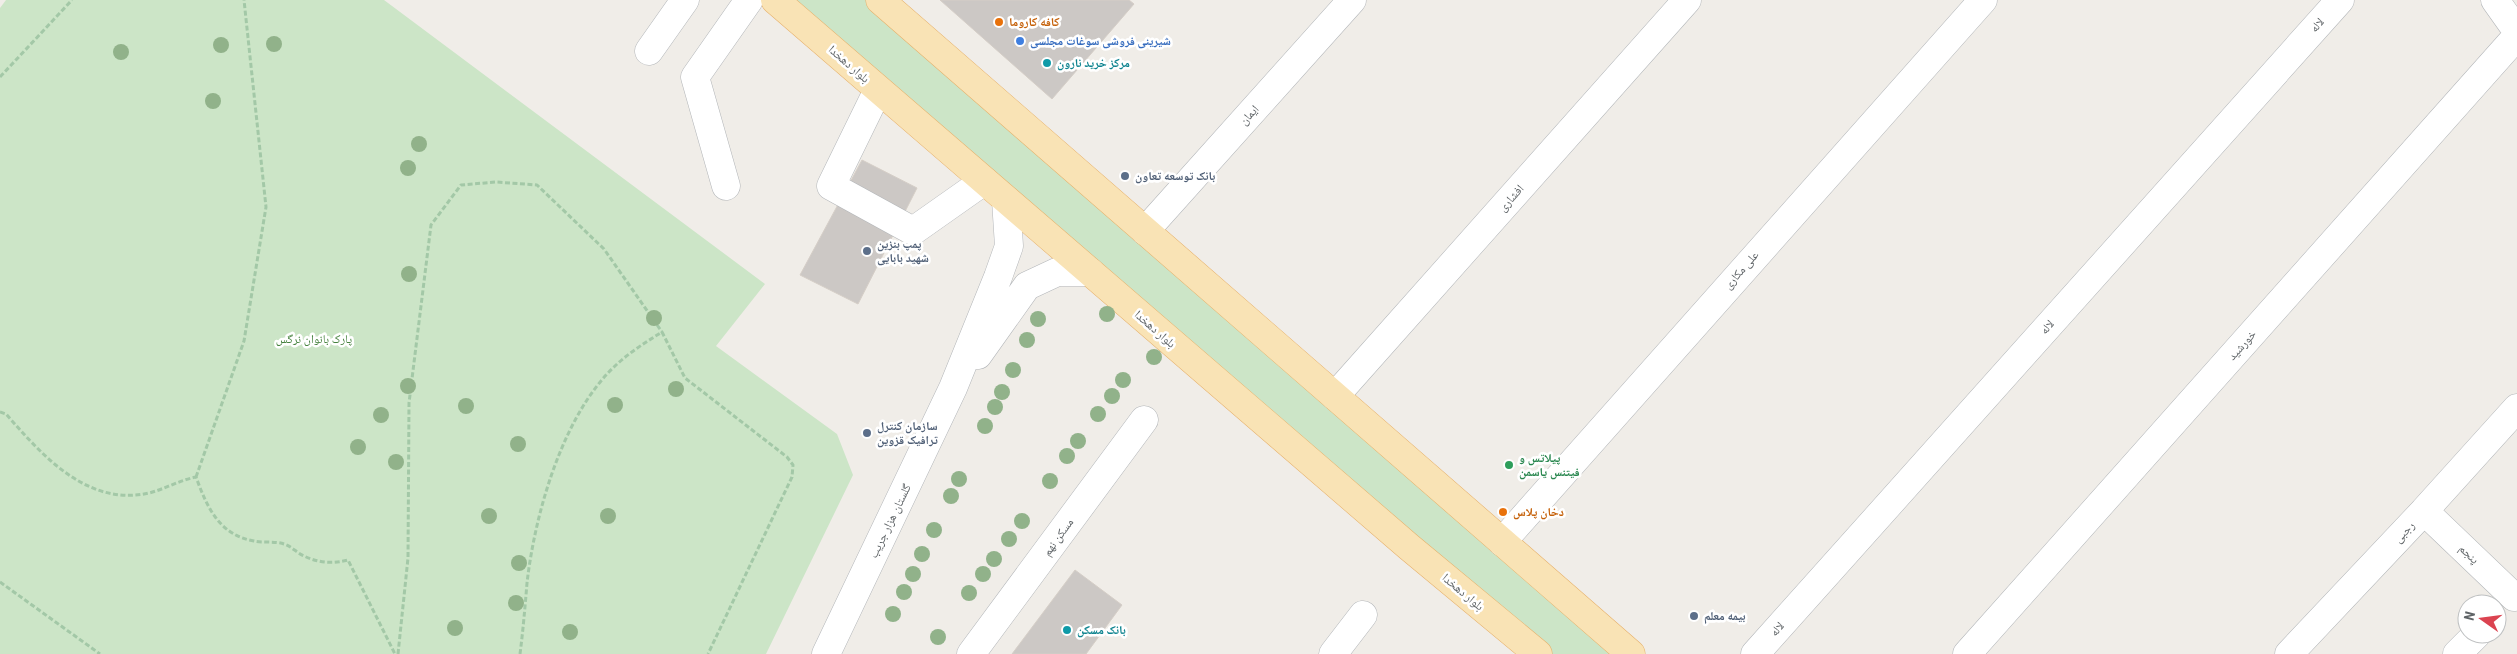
<svg xmlns="http://www.w3.org/2000/svg" width="2517" height="654" viewBox="0 0 2517 654" font-family="'Roboto Condensed','Noto Naskh Arabic',sans-serif">
<style>
.green{fill:#cce5c7}
.building{fill:#ccc8c5;stroke:#d5cec7}
.lines{fill:none;stroke-linecap:round;stroke-linejoin:round}
.minor-casing{stroke:#b3b6b9;stroke-width:29}
.major-casing{stroke:#e6b06b;stroke-width:29}
.path{stroke:#a3c8a7;stroke-width:3;stroke-dasharray:5 2.5;stroke-linecap:butt}
.minor{stroke:#fff;stroke-width:28}
.major{stroke:#f9e3b5;stroke-width:28}
.tree{fill:#91b28a}
.food-dot{fill:#e8710a;stroke:#fff;stroke-width:2}
.shop-dot{fill:#3f7fe0;stroke:#fff;stroke-width:2}
.culture-dot{fill:#0f9aa8;stroke:#fff;stroke-width:2}
.service-dot{fill:#5c6f8a;stroke:#fff;stroke-width:2}
.leisure-dot{fill:#2e9e5b;stroke:#fff;stroke-width:2}
.labels{text-anchor:middle;dominant-baseline:central;stroke-width:5;stroke-linejoin:round;paint-order:stroke}
.food-label{font-size:12px;font-weight:bold;fill:#c56008;stroke:#fff;text-anchor:start}
.street-label{font-size:12px;fill:#5f6467;stroke:#fff}
.shop-label{font-size:12px;font-weight:bold;fill:#366cbe;stroke:#fff;text-anchor:start}
.culture-label{font-size:12px;font-weight:bold;fill:#0d838f;stroke:#fff;text-anchor:start}
.service-label{font-size:12px;font-weight:bold;fill:#4e5e75;stroke:#fff;text-anchor:start}
.park-label{font-size:12px;fill:#44813d;stroke:#fff}
.leisure-label{font-size:12px;font-weight:bold;fill:#27864d;stroke:#fff;text-anchor:start}
</style>
<rect width="100%" height="100%" fill="#f0ede8"/>
<path class="green" d="M6,0H384L765,284L716,346L837,434L853,475L766,654H0V8Z
M775,0H880L1631,654H1534Z"/>
<path class="building" d="M940,0H1129L1134,4L1052,99Z
M862,160L917,188L858,304L800,275Z
M1075,570L1122,605L1086,654H1012Z"/>
<g class="lines">
<defs>
<path id="minor" d="M2495,0L2517,31
M649,51L685,0
M878,90L831,186L913,231L984,181
M726,186L695,77L749,0
M1145,231L1352,0
M978,355L1027,286L1057,272H1090
M1335,396L1687,0
M2424,511L2514,597
M1502,542L1983,0
M826,654L953,388L998,277L1009,246L1006,200
M971,654L1144,420
M1333,654L1363,615
M1755,654L2340,0
M1967,654L2517,36
M2289,654L2424,511L2517,408
M2457,654L2477,634"/>
<path id="major" d="M775,0L1409,547L1538,654
M880,0L1631,654"/>
</defs>
<use href="#minor" class="minor-casing"/>
<use href="#major" class="major-casing"/>
<path class="path" d="M0,77L72,0
M0,412L6,414C42,455 87,507 149,493C165,489 180,480 196,477C207,507 219,535 254,541C263,543 276,541 284,544C291,546 297,553 304,556C318,563 333,564 348,560L395,654
M196,477L244,341L266,207L244,0
M0,582L100,654
M398,654L408,558L409,403L431,225L461,185L496,182L537,185L604,249L662,332
M520,654C523,631 525,607 527,583C535,513 563,414 616,365C630,352 646,342 662,332L685,378L787,457L793,465L792,477L708,654"/>
<use href="#minor" class="minor"/>
<use href="#major" class="major"/>
</g>
<g class="tree">
<circle cx="274" cy="44" r="8"/>
<circle cx="221" cy="45" r="8"/>
<circle cx="121" cy="52" r="8"/>
<circle cx="213" cy="101" r="8"/>
<circle cx="419" cy="144" r="8"/>
<circle cx="408" cy="168" r="8"/>
<circle cx="409" cy="274" r="8"/>
<circle cx="1107" cy="314" r="8"/>
<circle cx="654" cy="318" r="8"/>
<circle cx="1038" cy="319" r="8"/>
<circle cx="1027" cy="340" r="8"/>
<circle cx="1154" cy="357" r="8"/>
<circle cx="1013" cy="370" r="8"/>
<circle cx="1123" cy="380" r="8"/>
<circle cx="408" cy="386" r="8"/>
<circle cx="676" cy="389" r="8"/>
<circle cx="1002" cy="392" r="8"/>
<circle cx="1112" cy="396" r="8"/>
<circle cx="615" cy="405" r="8"/>
<circle cx="466" cy="406" r="8"/>
<circle cx="995" cy="407" r="8"/>
<circle cx="1098" cy="414" r="8"/>
<circle cx="381" cy="415" r="8"/>
<circle cx="985" cy="426" r="8"/>
<circle cx="1078" cy="441" r="8"/>
<circle cx="518" cy="444" r="8"/>
<circle cx="358" cy="447" r="8"/>
<circle cx="1067" cy="456" r="8"/>
<circle cx="396" cy="462" r="8"/>
<circle cx="959" cy="479" r="8"/>
<circle cx="1050" cy="481" r="8"/>
<circle cx="951" cy="496" r="8"/>
<circle cx="489" cy="516" r="8"/>
<circle cx="608" cy="516" r="8"/>
<circle cx="1022" cy="521" r="8"/>
<circle cx="934" cy="530" r="8"/>
<circle cx="1009" cy="539" r="8"/>
<circle cx="922" cy="554" r="8"/>
<circle cx="994" cy="559" r="8"/>
<circle cx="519" cy="563" r="8"/>
<circle cx="913" cy="574" r="8"/>
<circle cx="983" cy="574" r="8"/>
<circle cx="904" cy="592" r="8"/>
<circle cx="969" cy="593" r="8"/>
<circle cx="516" cy="603" r="8"/>
<circle cx="893" cy="614" r="8"/>
<circle cx="455" cy="628" r="8"/>
<circle cx="570" cy="632" r="8"/>
<circle cx="938" cy="637" r="8"/>
</g>
<g class="food-dot">
<circle cx="999" cy="22" r="5"/>
<circle cx="1503" cy="512" r="5"/>
</g>
<circle class="shop-dot" cx="1020" cy="41" r="5"/>
<g class="culture-dot">
<circle cx="1047" cy="63" r="5"/>
<circle cx="1067" cy="630" r="5"/>
</g>
<g class="service-dot">
<circle cx="1125" cy="176" r="5"/>
<circle cx="867" cy="251" r="5"/>
<circle cx="867" cy="433" r="5"/>
<circle cx="1694" cy="616" r="5"/>
</g>
<circle class="leisure-dot" cx="1509" cy="465" r="5"/>
<g class="labels">
<g class="food-label">
<text x="1009" y="22">کافه کاروما</text>
<text x="1513" y="512">دخان پلاس</text>
</g>
<g class="street-label">
<text transform="translate(2317 25) rotate(-48)">لاله</text>
<text transform="translate(849 64) rotate(41)">بلوار دهخدا</text>
<text transform="translate(1249 115) rotate(-48)">ایمان</text>
<text transform="translate(1511 198) rotate(-48)">افشاری</text>
<text transform="translate(1741 270) rotate(-49)">علی مکاری</text>
<text transform="translate(2047 327) rotate(-48)">لاله</text>
<text transform="translate(1155 329) rotate(41)">بلوار دهخدا</text>
<text transform="translate(2242 345) rotate(-48)">خورشید</text>
<text transform="translate(890 521) rotate(-64)">گلستان هزار جریب</text>
<text transform="translate(2404 532) rotate(-47)">رجبی</text>
<text transform="translate(1058 537) rotate(-54)">مسکن نهم</text>
<text transform="translate(2469 554) rotate(44)">پنجم</text>
<text transform="translate(1463 592) rotate(40)">بلوار دهخدا</text>
<text transform="translate(1777 629) rotate(-48)">لاله</text>
</g>
<g class="shop-label">
<text x="1030" y="41">شیرینی فروشی سوغات مجلسی</text>
</g>
<g class="culture-label">
<text x="1057" y="63">مرکز خرید نارون</text>
<text x="1077" y="630">بانک مسکن</text>
</g>
<g class="service-label">
<text x="1135" y="176">بانک توسعه تعاون</text>
<text x="877" y="244">پمپ بنزین<tspan x="877" dy="14">شهید بابایی</tspan></text>
<text x="877" y="426">سازمان کنترل<tspan x="877" dy="14">ترافیک قزوین</tspan></text>
<text x="1704" y="616">بیمه معلم</text>
</g>
<g class="park-label">
<text x="314" y="339">پارک بانوان نرگس</text>
</g>
<g class="leisure-label">
<text x="1519" y="458">پیلاتس و<tspan x="1519" dy="14">فیتنس یاسمن</tspan></text>
</g>
</g>
<g transform="translate(2482 619) rotate(284)"><circle r="24" fill="#ffffff" stroke="#bfc1c2"/>
<path d="M0-4L9 19L0 12L-9 19Z" fill="#db4350"/>
<text y="-8" font-size="14" font-weight="bold" text-anchor="middle" fill="#5f6467">N</text>
</g>
</svg>
